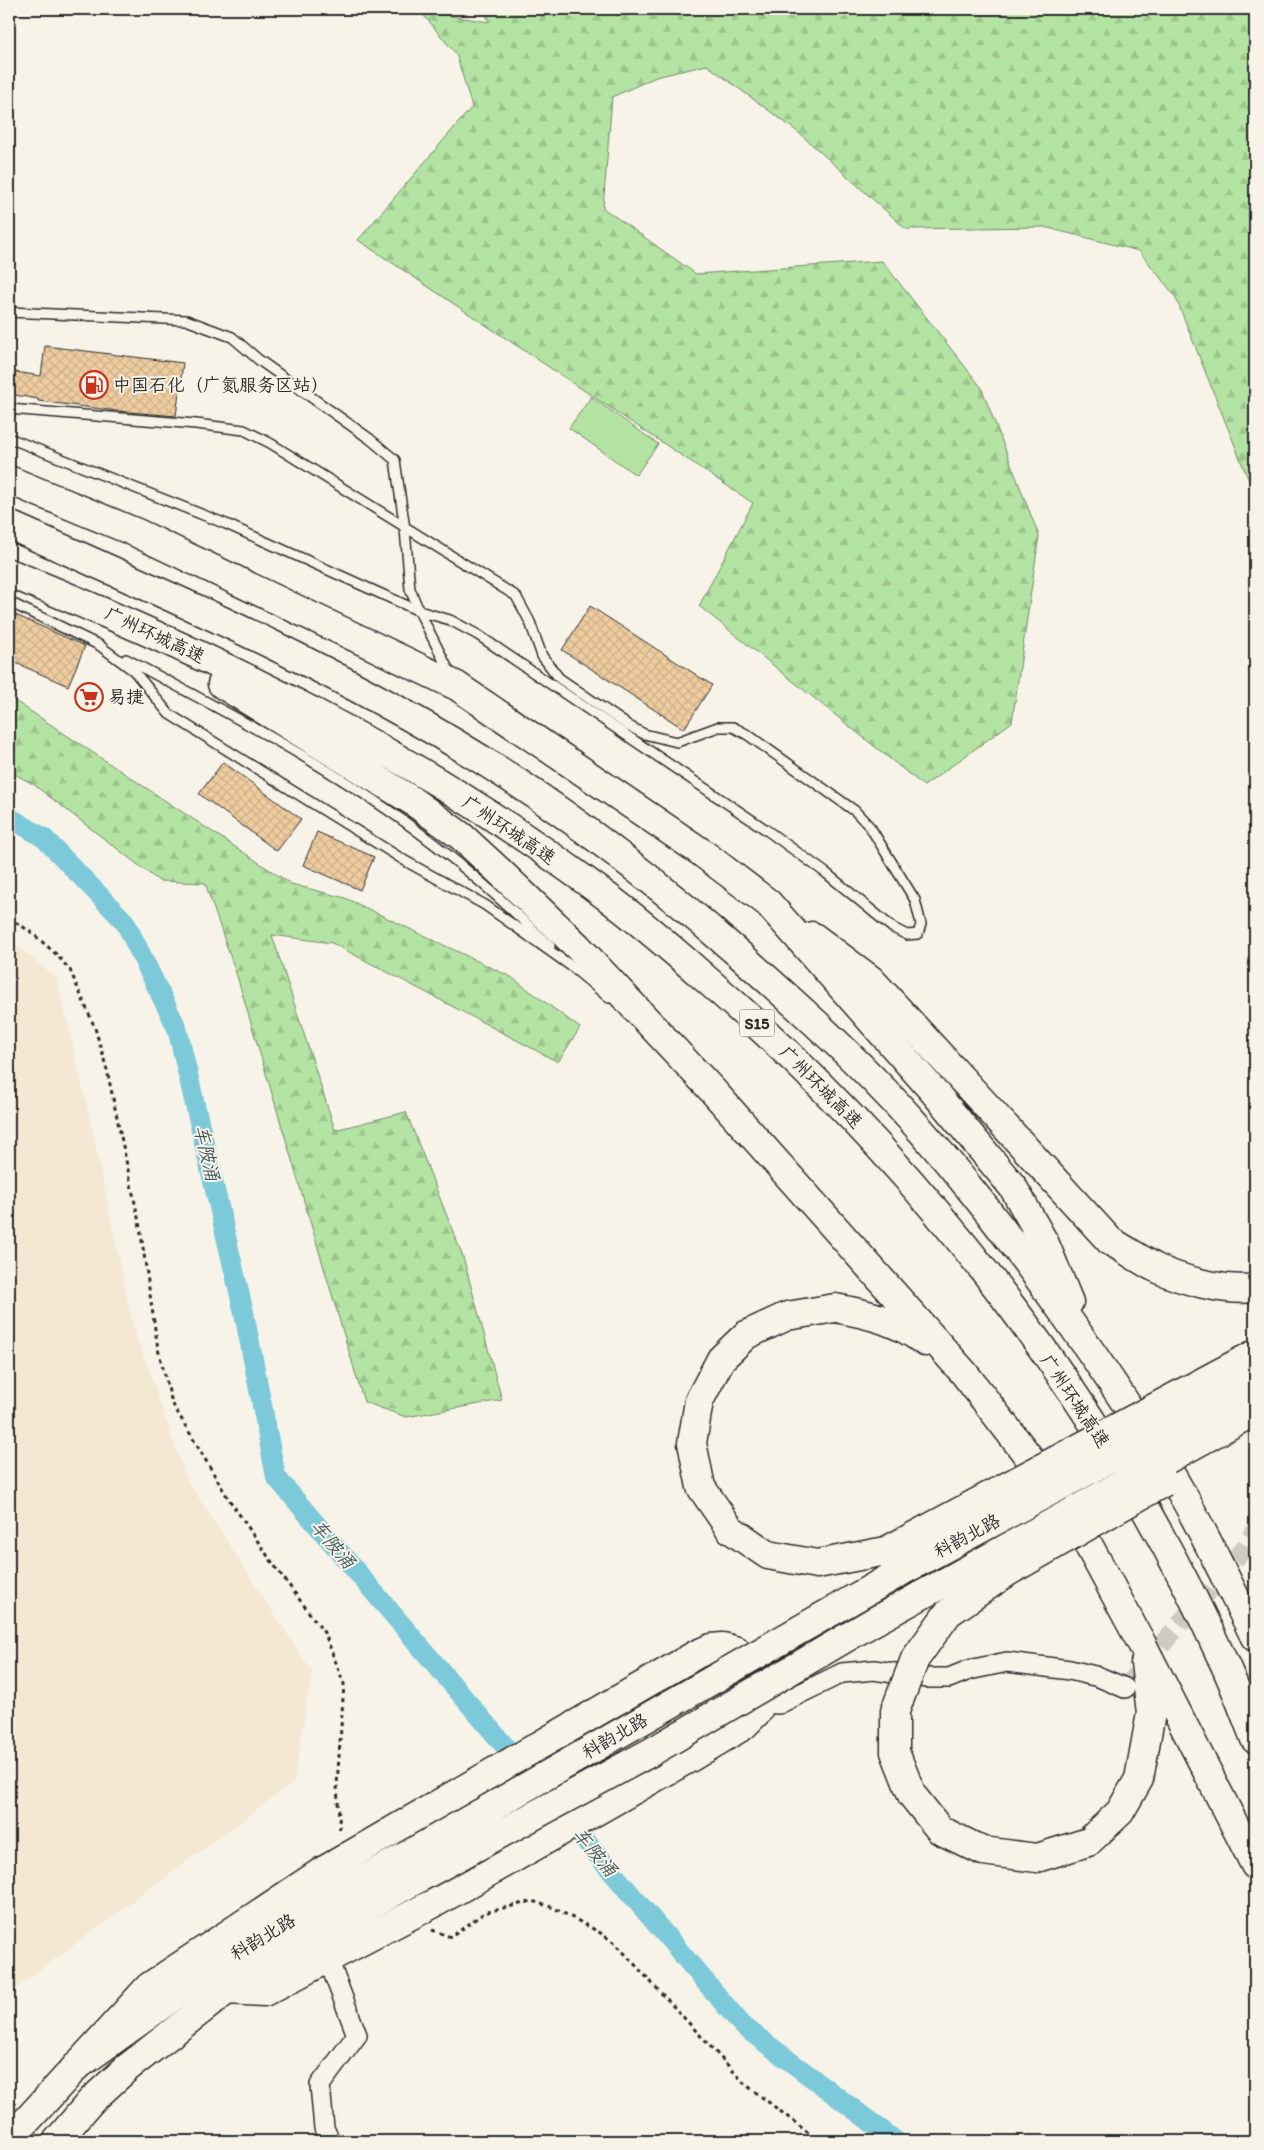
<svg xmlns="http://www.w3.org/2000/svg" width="1264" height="2150" viewBox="0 0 1264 2150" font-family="Itim,'LXGW WenKai TC',sans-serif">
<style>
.built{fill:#f5e8d2}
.grass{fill:#b4e4a3;stroke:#708867}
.forest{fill:url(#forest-firs);stroke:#708867}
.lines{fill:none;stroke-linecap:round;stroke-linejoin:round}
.canal{stroke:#7bc9d9;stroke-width:20}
.building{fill:url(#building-cross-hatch);stroke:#2b2b2b}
.street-tunnel{stroke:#cecbc2;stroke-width:19;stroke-dasharray:19 9;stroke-linecap:butt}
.lane-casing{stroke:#2b2b2b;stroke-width:12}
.street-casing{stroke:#2b2b2b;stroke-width:22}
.primary-casing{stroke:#2b2b2b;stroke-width:31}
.highway-casing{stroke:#2b2b2b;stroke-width:31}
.path{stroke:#2b2b2b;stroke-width:3;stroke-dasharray:4 4;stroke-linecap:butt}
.lane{stroke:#f7f3e8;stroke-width:9}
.street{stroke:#f7f3e8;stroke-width:19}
.primary{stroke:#f7f3e8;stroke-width:28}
.highway{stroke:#f7f3e8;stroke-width:28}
.highway-bridge-casing{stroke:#2b2b2b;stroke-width:31;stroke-linecap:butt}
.highway-bridge{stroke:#f7f3e8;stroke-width:28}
.labels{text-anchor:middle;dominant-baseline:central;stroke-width:4;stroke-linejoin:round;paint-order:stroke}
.shield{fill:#f7f3e8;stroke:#686764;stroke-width:1}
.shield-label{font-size:16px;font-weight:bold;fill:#2b2b2b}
.poi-label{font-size:18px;fill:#2b2b2b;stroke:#f7f3e8;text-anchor:start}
.street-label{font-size:18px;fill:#2b2b2b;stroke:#f7f3e8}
.water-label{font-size:19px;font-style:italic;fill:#435a5f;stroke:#f7f3e8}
</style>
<defs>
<pattern id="forest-firs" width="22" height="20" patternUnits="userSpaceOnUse" patternTransform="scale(1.25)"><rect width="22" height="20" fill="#b4e4a3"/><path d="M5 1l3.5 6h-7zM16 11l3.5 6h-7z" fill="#9bc48c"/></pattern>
<pattern id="building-cross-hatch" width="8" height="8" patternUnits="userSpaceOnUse" patternTransform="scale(1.25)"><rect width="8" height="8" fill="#efcda0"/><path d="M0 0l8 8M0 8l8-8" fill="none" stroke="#cdb08a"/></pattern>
</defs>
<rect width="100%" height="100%" fill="#f7f3e8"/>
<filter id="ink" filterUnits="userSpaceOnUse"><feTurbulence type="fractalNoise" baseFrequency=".02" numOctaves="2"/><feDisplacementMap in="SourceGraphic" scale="10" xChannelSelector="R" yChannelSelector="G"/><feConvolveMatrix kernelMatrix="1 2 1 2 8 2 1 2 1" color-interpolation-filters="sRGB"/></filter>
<g filter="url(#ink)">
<path class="built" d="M9,940L57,978L91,1123L133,1326L187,1480L312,1672L294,1782L9,1993Z"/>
<path class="grass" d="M591,397L658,444L636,475L569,428Z"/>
<path class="forest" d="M484,9H1255V496L1175,296L1139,251L1044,227L906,229L798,132L707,65L656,77L612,97L603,208L696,274L882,261L981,387L1039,536L1012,722L924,786L699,606L753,503L358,240L472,107L456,54L420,11L489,22Z
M9,697L291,884L345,898L511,977L580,1028L558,1062L332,943L272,935L335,1130L406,1112L463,1257L502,1400L406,1417L364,1402L237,976L205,883L159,881L33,784L9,771Z"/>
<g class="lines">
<path class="canal" d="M9,817L44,838L125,922L177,1028L244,1313L276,1477L743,2026L896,2141"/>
</g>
<path class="building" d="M45,346L183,363L176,416L117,411L38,401V399L9,394V371L41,376Z
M590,606L712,685L684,729L562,650Z
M9,612L85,646L68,686L9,660Z
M223,762L301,819L277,851L199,794Z
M317,832L374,857L360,890L303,865Z"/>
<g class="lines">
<path class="street-tunnel" d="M1125,1688L1246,1546L1255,1530"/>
<defs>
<path id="lane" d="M9,312L186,320L232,337L259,360L370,439L395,460L405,529L410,589L419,611L452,677
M9,409L196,424L244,430L270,443L516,596L530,622L542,656L559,678L629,726L644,734L677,742L718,727H733L748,735L855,811L870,827L915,900L921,924L918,934L907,935L893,928L826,873L765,829L478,635L450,620L419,611L226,524L9,438
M9,602L101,646
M96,643L134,671L169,714L407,862L485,905L571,966L609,998
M126,659C215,706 305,753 388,810C446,850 499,896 550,946"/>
<path id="street" d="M761,1703L779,1704L842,1673L874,1670L927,1678H949L969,1670L1007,1662L1070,1670L1099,1677L1125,1688
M328,1959L357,2035L320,2085L324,2128L330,2141"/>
<path id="primary" d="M9,2140L149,1987L323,1871L697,1654L711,1648L723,1647L737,1651L754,1668L762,1685L764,1697L757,1712L743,1726L693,1756L438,1901L264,1992L227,1990L127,2068L91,2101L57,2141"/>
<path id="highway" d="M9,480L137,533L457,686L701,852L768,903L935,1093L1013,1187L1045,1244L1069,1302
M9,525C182,601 357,677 515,781C595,833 669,893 740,955C785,995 830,1035 872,1078C945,1152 1008,1235 1068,1319C1109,1377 1150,1437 1185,1499C1210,1545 1232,1591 1255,1637
M9,573C216,656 419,756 598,890C636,918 672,949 707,980C922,1165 1108,1406 1225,1665C1236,1689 1245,1714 1255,1739
M222,684L411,800L461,836L499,871L577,946L713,1091L964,1373L1069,1509L1142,1644L1255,1865
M812,936L871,980L1110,1241C1125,1249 1139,1259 1154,1267C1180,1280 1226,1292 1255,1288
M835,1308C868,1314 898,1321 925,1342
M1088,1842L1120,1812L1139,1779L1151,1713L1145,1663
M227,1990L319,1934L417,1879
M80,2064L234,1953L298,1915L406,1856"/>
</defs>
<use href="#lane" class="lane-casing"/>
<use href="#street" class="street-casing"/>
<use href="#primary" class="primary-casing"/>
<use href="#highway" class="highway-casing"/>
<path class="path" d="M9,918L31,932L56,954L70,970L95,1028L107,1070L140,1227L158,1349L172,1403L228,1498L274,1565L325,1634L344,1684L337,1785L340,1834
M432,1930L451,1937L484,1913L532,1901L554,1908L599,1932L615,1943L745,2084L819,2141"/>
<use href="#lane" class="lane"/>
<use href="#street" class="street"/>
<use href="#primary" class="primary"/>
<use href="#highway" class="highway"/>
<defs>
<path id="highway-bridge" d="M835,1308L787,1316L746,1335L721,1359L699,1401L692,1443L701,1487L730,1529L768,1555L817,1564L886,1551L1255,1354
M1088,1842L1037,1858L983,1851L940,1830L912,1795L895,1752V1711L915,1659L948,1613L1009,1571L1164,1482
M406,1856L902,1571L1255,1381
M417,1879L653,1751L873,1622L1255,1411"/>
</defs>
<use href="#highway-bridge" class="highway-bridge-casing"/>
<use href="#highway-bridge" class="highway-bridge"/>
</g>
</g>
<defs>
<symbol id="fuel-ring" viewBox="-11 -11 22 22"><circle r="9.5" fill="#f7f3e8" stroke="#c8321e" stroke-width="1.5"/><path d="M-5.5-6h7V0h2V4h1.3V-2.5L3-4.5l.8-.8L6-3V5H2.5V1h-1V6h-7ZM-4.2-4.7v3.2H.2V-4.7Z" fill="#c8321e"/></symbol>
<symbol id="supermarket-ring" viewBox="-11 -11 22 22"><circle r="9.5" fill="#f7f3e8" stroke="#c8321e" stroke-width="1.5"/><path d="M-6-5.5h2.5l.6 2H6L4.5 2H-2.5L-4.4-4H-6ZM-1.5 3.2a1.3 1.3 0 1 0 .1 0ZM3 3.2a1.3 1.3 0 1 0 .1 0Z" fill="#c8321e"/></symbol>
</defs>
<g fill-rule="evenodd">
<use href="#fuel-ring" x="78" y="369" width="32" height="32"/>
<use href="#supermarket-ring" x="73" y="681" width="32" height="32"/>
</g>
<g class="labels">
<rect class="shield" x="739.5" y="1009.5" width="35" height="27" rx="4"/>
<g class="shield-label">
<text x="757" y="1023">S15</text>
</g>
<g class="poi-label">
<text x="113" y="385">中国石化（广氮服务区站）</text>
<text x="108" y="697">易捷</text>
</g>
<g class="street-label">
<text transform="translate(155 635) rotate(25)">广州环城高速</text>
<text transform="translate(509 830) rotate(34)">广州环城高速</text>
<text transform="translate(821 1087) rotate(45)">广州环城高速</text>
<text transform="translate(1075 1401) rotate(56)">广州环城高速</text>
<text transform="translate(967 1536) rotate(-28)">科韵北路</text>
<text transform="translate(615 1736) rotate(-30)">科韵北路</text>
<text transform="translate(263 1937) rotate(-31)">科韵北路</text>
</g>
<g class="water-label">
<text transform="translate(207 1153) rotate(77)">车陂涌</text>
<text transform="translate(333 1544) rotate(50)">车陂涌</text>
<text transform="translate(595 1852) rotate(50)">车陂涌</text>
</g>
</g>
<rect width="1264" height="2150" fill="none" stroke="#f7f3e8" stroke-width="30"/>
<rect x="15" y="15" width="1234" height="2120" fill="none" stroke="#2b2b2b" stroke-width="2" filter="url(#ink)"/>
</svg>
